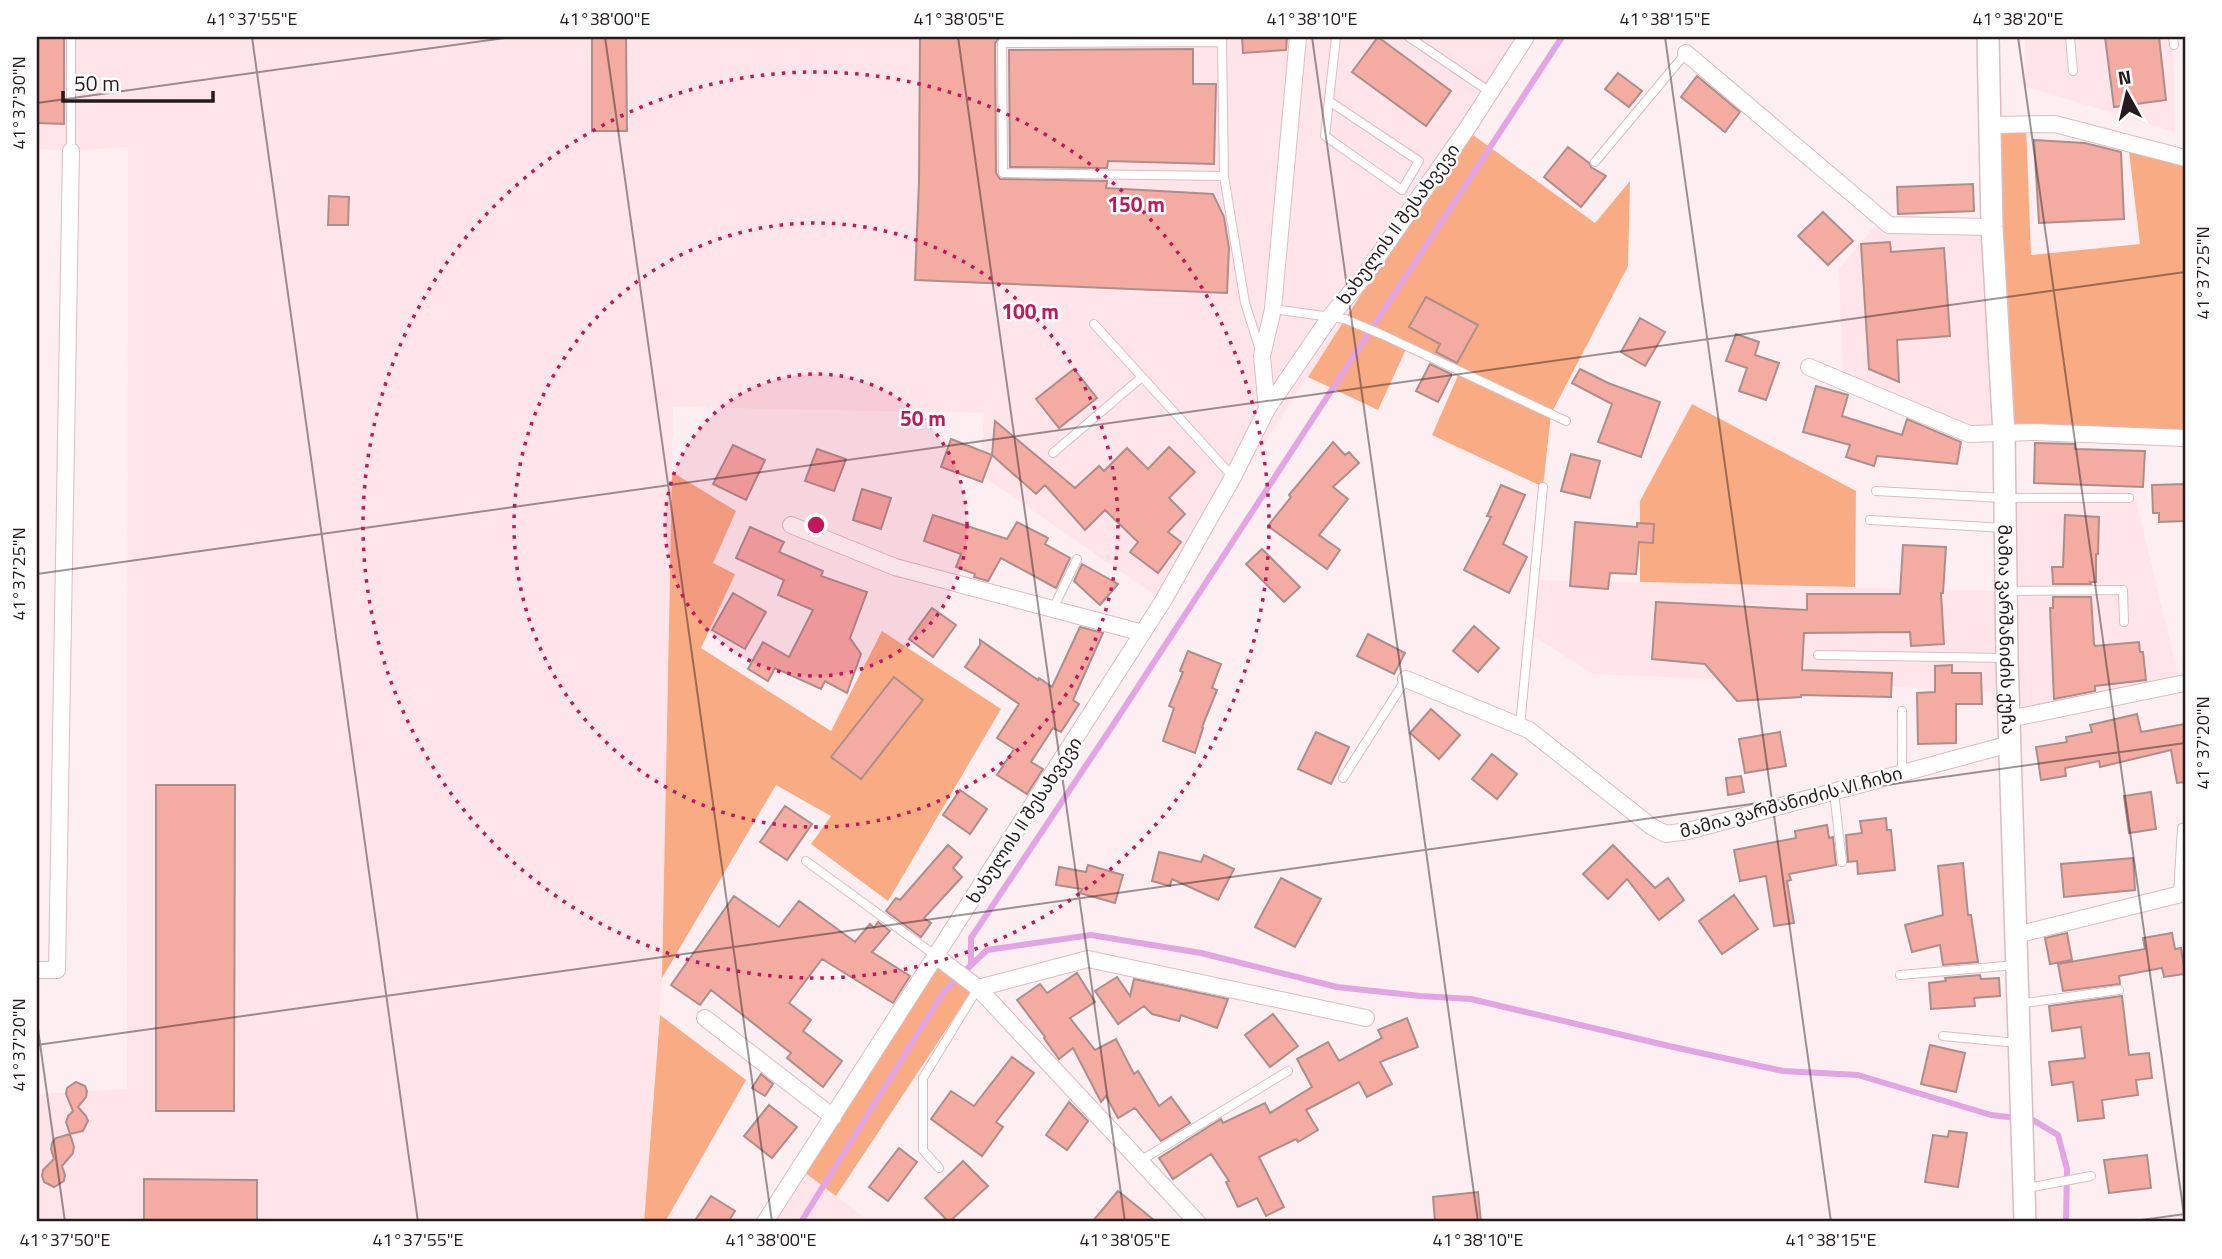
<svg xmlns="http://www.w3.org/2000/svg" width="2222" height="1259" viewBox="0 0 2222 1259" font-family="'Titillium Web','Noto Sans Georgian',sans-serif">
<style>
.built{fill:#ffe5e9}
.green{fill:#f9ac84}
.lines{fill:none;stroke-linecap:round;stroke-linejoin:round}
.stream{stroke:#e2a4e2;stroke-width:6}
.building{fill:#f4aba2;stroke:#ad8e8a;stroke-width:2}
.service-casing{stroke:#dcbcc1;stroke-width:10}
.minor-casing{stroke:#dcbcc1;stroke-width:18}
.tertiary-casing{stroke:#dcbcc1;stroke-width:24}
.service{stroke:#fff;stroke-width:8}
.minor{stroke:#fff;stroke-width:16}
.tertiary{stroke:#fff;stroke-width:21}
.ticks{fill:none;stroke:#251a1c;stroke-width:2;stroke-opacity:0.45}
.ring{fill:none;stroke:#c2185b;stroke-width:3.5;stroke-dasharray:3.5 7}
.labels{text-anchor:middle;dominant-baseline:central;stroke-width:5;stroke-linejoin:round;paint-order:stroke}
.street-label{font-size:18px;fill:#251a1c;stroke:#fff}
.centre{fill:#c2185b;stroke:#fff;stroke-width:3.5}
.ring-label{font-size:21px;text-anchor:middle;font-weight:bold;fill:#c2185b;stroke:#fff;stroke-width:5;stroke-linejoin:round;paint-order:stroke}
.neatline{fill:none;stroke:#251a1c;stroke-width:2.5}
.ticks-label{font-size:18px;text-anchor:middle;fill:#251a1c}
</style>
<rect width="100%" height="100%" fill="#fdeff1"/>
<path class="built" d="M37,37H1526L1163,601L980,474L984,413L673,407L662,978L644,1222H37V1094L127,1089L128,147L71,151L37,149Z
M2025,37H2173L2175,132L2024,86Z
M1881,219L1992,227L2004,433L1969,434L1843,381L1839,268Z
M2133,487L2180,684L2009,719L2008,692L1593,674L1529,633L1534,580L2005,591L2003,498Z
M800,1169L871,1222H765Z"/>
<path class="green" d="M2026,124L2031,255L2140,244L2128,143L2185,158V438L2004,433L1991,125Z
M1466,130L1595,223L1630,181L1628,266L1551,414L1543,487L1432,435L1460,371L1407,347L1378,410L1308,377Z
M1692,404L1856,491L1855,587L1640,582V501Z
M672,472L736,511L713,563L735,574L701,648L831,731L882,631L1001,709L888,901L811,844L831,816L776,785L662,978Z
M936,956L975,986L836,1196L800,1169Z
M660,1015L746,1080L665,1222H644Z"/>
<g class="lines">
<path class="stream" d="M971,965V938L1113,725L1562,37
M801,1222L944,991L987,950L1091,935L1201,953L1337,987L1420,996L1471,999L1669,1046L1783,1071L1858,1075L1991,1115L2033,1120L2058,1135L2067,1169L2066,1222"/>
</g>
<path class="building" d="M37,37H64V124L37,123Z
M592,37H626L627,131H592Z
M920,37H1000L995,43L996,173L1000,179L1107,181L1106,188L1213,194L1224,217L1229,248L1227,293L915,280L919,182Z
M1242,37H1287L1286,50L1243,53Z
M1378,37L1451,91L1426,126L1352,72Z
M2105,37H2159L2166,100L2114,107Z
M1193,49V84H1216L1214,164L1108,161L1107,168L1010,167L1009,50Z
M1618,73L1642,91L1629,107L1605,89Z
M1697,76L1740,112L1725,132L1681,97Z
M2034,140L2085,143L2121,152L2124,219L2039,223Z
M1568,147L1589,163L1591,167L1606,176L1581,207L1544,177Z
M1973,184L1974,211L1898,214L1897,187Z
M329,196L349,197L348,225H328Z
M1823,212L1853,241L1828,265L1798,236Z
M1890,242L1891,252L1944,248L1950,336L1897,340L1899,382L1869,369L1861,244Z
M1426,297L1478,325L1457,363L1436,352L1440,344L1409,327Z
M1640,318L1665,332L1645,366L1621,352Z
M1736,334L1759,342L1755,355L1779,363L1766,400L1739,391L1747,368L1726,361Z
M1430,364L1451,374V376L1438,402L1416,391Z
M1074,369L1097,398L1059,428L1036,399Z
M1580,369L1608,383L1660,402L1641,457L1598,442L1612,404L1572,383Z
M1816,386L1848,395L1842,416L1902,435L1907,419L1961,442L1957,464L1877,456L1874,466L1846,457L1850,445L1803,432Z
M995,421L1075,488L1099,466L1104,471L1127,448L1148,469L1169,447L1195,472L1169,498L1185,514L1168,532L1181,542L1158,573L1130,552L1138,542L1105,510L1085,530L1045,485L1036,494L992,455Z
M951,439L992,455L982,482L941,467Z
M1333,442L1345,455L1349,452L1359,463L1333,487L1348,499L1319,535L1340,550L1327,569L1268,526L1291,497L1289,495Z
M2035,443L2075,444V449L2145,451L2143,487L2034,483Z
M733,445L765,460L746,500L713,484Z
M817,449L846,459L834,491L805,481Z
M1571,454L1600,461L1590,498L1561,491Z
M2185,484V521L2159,522V513H2153L2152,485Z
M1501,485L1525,495L1503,544L1527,557L1509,593L1464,570L1491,517L1487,516Z
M862,489L891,498L881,529L853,520Z
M933,515L1007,539L1017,522L1048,538L1045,544L1070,558L1056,588L1001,558L988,581L974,577L975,574L956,567L961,554L924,541Z
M2065,515L2099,517L2098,554H2096V582H2090L2091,584H2053L2052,567H2063Z
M1575,522L1637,527V523L1654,524L1653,543L1639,542L1636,574L1610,573L1608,589L1570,586Z
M750,527L784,542L779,552L823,571L821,576L867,592L850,638L861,654L847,693L825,681L821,689L775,668L768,681L748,669L763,642L789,657L813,610L778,595L784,580L736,558Z
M1903,545L1946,547L1943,593H1941L1944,644L1911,646L1910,632L1804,633L1802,670L1892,673L1891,697L1801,695V697L1737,701L1705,664L1652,659L1656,602L1807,610V594H1900Z
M1262,549L1300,587L1284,602L1246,564Z
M1082,564L1118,584L1100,605L1074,581Z
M733,593L766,612L745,649L712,630Z
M2053,597H2091L2094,644L2095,646L2139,642L2140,652H2143L2146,680L2095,686V691L2054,699L2050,608H2053Z
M932,608L956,625L933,657L909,639Z
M1474,626L1499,648L1478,672L1453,651Z
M1080,627L1103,633L1073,700L1079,704L1061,732L1053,728L1031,762L1043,769L1027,794L997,775L1014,749L997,738L1019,704L965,667L980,645V640L1038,680L1039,678L1052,687Z
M1368,634L1405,653L1394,674L1357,656Z
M1188,651L1221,664L1212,688L1217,690L1202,727L1203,728L1195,753L1163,741L1174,708L1169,706L1183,672L1180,671Z
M1952,665V673H1981L1982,704H1956V743L1918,744L1917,693L1935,692V666Z
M894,677L923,700L861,779L831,757Z
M1431,709L1460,735L1439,759L1410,733Z
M2137,714L2141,732L2185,724V782L2177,783L2171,750L2100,767L2099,761L2065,768L2066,776L2041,780L2036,747L2067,742L2066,737L2092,732L2090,725Z
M1316,732L1349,747L1331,784L1298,769Z
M1780,732L1786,766L1745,773L1739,739Z
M1492,754L1517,774L1497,799L1472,779Z
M1741,776L1744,792L1728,795L1726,778Z
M156,785H235L234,1111H156Z
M960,790L987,809L970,834L943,815Z
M2151,792L2156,829L2129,833L2124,796Z
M785,806L812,824L787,860L760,842Z
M1886,818L1887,830H1891L1895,870L1858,874L1857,861L1848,862L1846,835L1862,833L1860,821Z
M1827,825L1829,838L1833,837L1836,865L1789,874L1791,880L1787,881L1794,923L1774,926L1766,876L1740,881L1734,850L1796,838L1795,831Z
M948,845L962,857L953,868L962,877L924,918L931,923L921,937L886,911L896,898L900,900Z
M1613,845L1655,888L1668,878L1684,900L1659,920L1627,879L1608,899L1583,874Z
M1159,852L1201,862L1204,855L1234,869L1218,900L1172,879L1170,886L1152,881Z
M2133,858L2135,890L2064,897L2061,864Z
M1963,863L1968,915H1971L1978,962L1943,965L1940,945L1912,952L1905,925L1943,915L1938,866Z
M1088,865L1123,875L1115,903L1080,893L1082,889L1056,885L1059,867L1086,872Z
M1281,878L1321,899L1295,947L1255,927Z
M1734,895L1758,929L1722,954L1699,921Z
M734,896L779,927L799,901L855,942L870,924L874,928L878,922L890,931L872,952L910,976L893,1003L822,959L789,1003L811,1020L803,1031L842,1061L823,1087L787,1058L791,1053L711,990L700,1005L671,985Z
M2067,933L2072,960L2050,964L2045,938Z
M2172,933L2175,949L2181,948L2185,974L2164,977L2162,968L2119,976L2120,984L2063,991L2058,964L2145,949L2143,938Z
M1077,973L1095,1002L1070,1018L1095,1050L1116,1039L1134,1074L1138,1071L1159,1106L1171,1097L1190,1123L1161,1141L1135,1108L1118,1118L1106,1096L1101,1102L1073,1048L1059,1059L1044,1038L1045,1037L1017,1000L1040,984L1047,993Z
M1980,975L1981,979L1999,978L2000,996L1974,998L1975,1006L1931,1009L1929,983L1946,981L1945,978Z
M1117,977L1130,996L1134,979L1228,999L1217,1028L1181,1015L1179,1021L1152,1014L1144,1006L1118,1024L1095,991Z
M2122,996L2129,1055L2149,1053L2152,1078L2136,1080L2138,1095L2102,1100L2104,1118L2078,1121L2073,1082L2052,1085L2049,1062L2085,1058L2081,1027L2052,1031L2049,1006Z
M1273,1014L1298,1046L1270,1067L1245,1035Z
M1407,1018L1418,1047L1380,1062L1392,1084L1367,1097L1359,1082L1306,1110L1318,1130L1298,1142L1296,1139L1259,1157L1284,1207L1266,1216L1257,1198L1238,1207L1226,1182L1229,1181L1211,1154L1173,1179L1159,1158L1221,1119L1223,1123L1265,1103L1270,1113L1312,1087L1297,1059L1328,1042L1339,1061L1382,1038L1378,1030Z
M1930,1045L1965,1053L1956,1092L1921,1084Z
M1012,1057L1034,1073L996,1122L1003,1127L982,1156L931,1119L951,1091L974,1106Z
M761,1074L773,1084L765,1096L752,1088Z
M76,1082L85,1086L87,1091L86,1097L78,1107L86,1116L88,1121L83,1131L70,1134L74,1147L73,1153L62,1166L65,1175L64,1181L54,1187L44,1182L42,1176L43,1170L54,1159L51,1149L52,1143L56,1138L70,1134L66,1122L68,1116L73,1111L66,1094L67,1088Z
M1069,1102L1088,1121L1067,1150L1046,1135Z
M769,1105L797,1127L772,1158L744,1136Z
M1949,1131L1967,1133L1958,1187L1925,1182L1933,1135L1948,1137Z
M899,1148L917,1162L888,1201L869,1187Z
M2147,1155L2151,1188L2109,1193L2104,1160Z
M963,1161L988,1186L949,1222L925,1198Z
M144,1179L257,1180V1222H144Z
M1118,1191L1143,1211L1156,1222H1092Z
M1478,1192L1481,1222H1435L1433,1197Z
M711,1196L735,1211L728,1222H694Z"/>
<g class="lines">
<defs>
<path id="service" d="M1222,37V42L1002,43L1003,173L1224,176L1245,303L1260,350
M1409,37L1490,92
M2070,37L2073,71
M2173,37L2174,45
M1222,42L1224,176
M1329,101L1419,161L1402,190L1325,136L1336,37
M71,151V37
M1595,162L1686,53
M1273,309L1345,319L1383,335L1566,421
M1094,324L1233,477
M1053,453L1142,377
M1876,491L2003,498H2129
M1870,520L2004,528
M2008,591L2123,590L2124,622
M1053,609L1077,559
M1818,655L2007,658
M1902,711V773
M1520,726L1543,487
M1343,778L1406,679
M1834,792L1842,862
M806,861L936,956
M2178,894L2182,828L2185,827
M1900,975L2016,965
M2018,1004L2119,990
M1943,1036L2017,1043
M1140,1161L1288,1071
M939,1168L923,1150V1078L978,988
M2027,1188L2091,1176"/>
<path id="minor" d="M1686,53L1889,225L1992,227
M1991,125L2055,124L2185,158
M1809,367L1969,434L2033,432L2185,438
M1267,409L1262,356L1273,309L1298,37
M791,525L895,567L1143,633
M1406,679L1529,730L1652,827L1666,834L1688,831L2010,744
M2009,719L2185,683
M2016,935L2185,893
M936,956L978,988L1197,1222
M37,970H57L71,151
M978,988L1088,959L1366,1018
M705,1018L833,1117
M765,1222L1163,601L1233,477L1267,409L1330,317L1362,279L1466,130L1526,37"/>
<g id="tertiary">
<path id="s1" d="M1988,37L1992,227L2004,433L2007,658L2025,1222"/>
</g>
</defs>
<use href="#service" class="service-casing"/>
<use href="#minor" class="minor-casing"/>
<use href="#tertiary" class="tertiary-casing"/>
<use href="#service" class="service"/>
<use href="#minor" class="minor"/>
<use href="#tertiary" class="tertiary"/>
</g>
<path class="ticks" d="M252,37L418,1222M605,37L772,1222M958,37L1125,1222M1312,37L1478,1222M1665,37L1831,1222M2018,37L2185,1222M37,103L511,37M37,574L2185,272M37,1022L65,1222M37,1045L2185,743M2127,1222L2185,1214"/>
<circle cx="816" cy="525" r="151" fill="#c2185b" fill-opacity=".12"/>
<g class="ring">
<circle cx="816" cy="525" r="151"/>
<circle cx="816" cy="525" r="302"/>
<circle cx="816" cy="525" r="453"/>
</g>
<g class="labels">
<g class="street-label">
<text transform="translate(1398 224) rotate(-54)">ხახულის II შესახვევი</text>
<text stroke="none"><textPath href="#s1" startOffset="593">მამია ვარშანიძის ქუჩა</textPath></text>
<text transform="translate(1791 802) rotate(-15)">მამია ვარშანიძის VI ჩიხი</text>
<text transform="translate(1024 820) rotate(-57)">ხახულის II შესახვევი</text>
</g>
</g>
<circle cx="816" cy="525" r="10" class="centre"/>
<g class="ring-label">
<text x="1136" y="212">150 m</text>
<text x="1030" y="319">100 m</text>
<text x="923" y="426">50 m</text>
</g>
<rect width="2222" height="1259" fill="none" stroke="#ffffff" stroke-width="77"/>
<g transform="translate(2127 94) rotate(352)" stroke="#ffffff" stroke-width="5" paint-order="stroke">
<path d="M0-5L12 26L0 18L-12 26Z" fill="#251a1c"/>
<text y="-10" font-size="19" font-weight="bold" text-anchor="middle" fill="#251a1c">N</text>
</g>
<path d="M63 91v10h150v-10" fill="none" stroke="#251a1c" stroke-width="3.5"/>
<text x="74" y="91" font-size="21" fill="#251a1c" stroke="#ffffff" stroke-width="5" paint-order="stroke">50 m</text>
<rect x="38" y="38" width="2146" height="1182" class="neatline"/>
<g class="ticks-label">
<text x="252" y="25">41°37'55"E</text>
<text x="605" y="25">41°38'00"E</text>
<text x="959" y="25">41°38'05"E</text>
<text x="1312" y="25">41°38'10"E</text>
<text x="1665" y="25">41°38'15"E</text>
<text x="2018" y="25">41°38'20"E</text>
<text transform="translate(19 103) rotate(-90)" y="6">41°37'30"N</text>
<text transform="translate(2203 273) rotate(-90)" y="6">41°37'25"N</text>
<text transform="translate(19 574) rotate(-90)" y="6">41°37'25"N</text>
<text transform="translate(2203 743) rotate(-90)" y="6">41°37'20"N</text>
<text transform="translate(19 1045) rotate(-90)" y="6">41°37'20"N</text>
<text x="65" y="1246">41°37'50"E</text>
<text x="418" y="1246">41°37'55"E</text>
<text x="771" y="1246">41°38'00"E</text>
<text x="1125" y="1246">41°38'05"E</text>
<text x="1478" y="1246">41°38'10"E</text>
<text x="1831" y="1246">41°38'15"E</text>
</g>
</svg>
